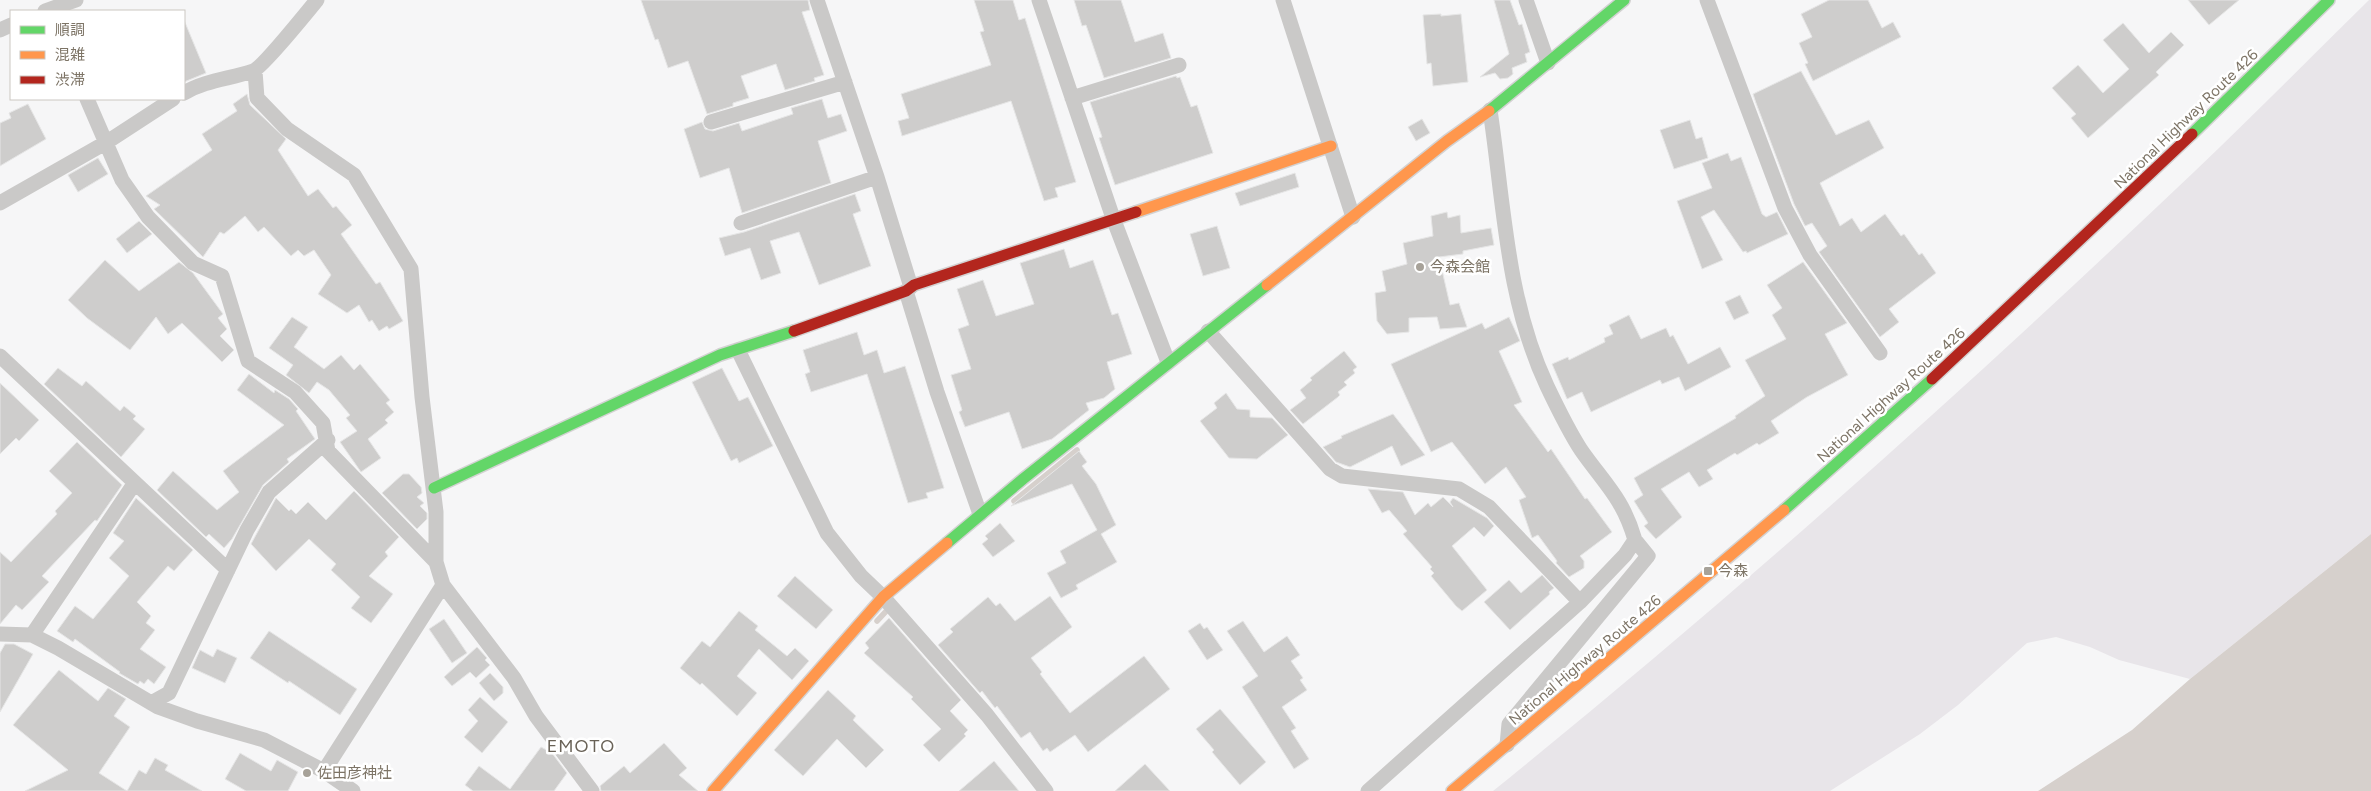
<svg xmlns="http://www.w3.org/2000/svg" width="2371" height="791" viewBox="0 0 2371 791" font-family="Figtree,'Noto Sans JP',sans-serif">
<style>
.green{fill:#e8e5e9}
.water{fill:#d6d0cc}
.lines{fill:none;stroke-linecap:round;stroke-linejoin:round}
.stream{stroke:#d6d0cc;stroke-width:5.5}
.building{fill:#cecdcc;stroke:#e6e6e6}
.fast-casing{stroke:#d3d2d2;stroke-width:14}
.slow-casing{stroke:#d3d2d2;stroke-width:14}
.jam-casing{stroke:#d3d2d2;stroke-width:14}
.street{stroke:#cac9c8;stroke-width:15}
.fast{stroke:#63d668;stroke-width:11}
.slow{stroke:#ff974d;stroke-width:11}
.jam{stroke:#b3261e;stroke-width:11}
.poi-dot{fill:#a7a299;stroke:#fff;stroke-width:2}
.labels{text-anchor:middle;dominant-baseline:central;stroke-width:5;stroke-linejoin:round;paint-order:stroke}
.street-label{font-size:15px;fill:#7d7466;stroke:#fff}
.poi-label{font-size:15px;fill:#7d7466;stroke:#fff;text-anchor:start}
.quarter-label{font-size:18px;letter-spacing:1px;fill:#696257;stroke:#fff}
</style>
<rect width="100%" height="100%" fill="#f6f6f7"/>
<path class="green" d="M2369,0H2371V534L2190,679L2119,660L2090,647L2056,637L2027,643L1958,705L1920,734L1830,791H1493C1736,595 1969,386 2195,171C2254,115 2311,57 2369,0Z"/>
<path class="water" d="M2371,534V791H2038L2132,730L2190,679Z"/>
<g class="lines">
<path class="stream" d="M1014,501L1077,450
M877,621L891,606"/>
</g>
<path class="building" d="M641,0H808L810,10L802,12L824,75L814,78L815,81L785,90L776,64L741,76L749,98L733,103V106L707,114L688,61L668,68L658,39L655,40Z
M974,0H1013L1019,20L1025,18L1076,182L1055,188L1058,197L1044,201L1011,101L902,136L898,121L909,118L901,94L991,65L980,32L984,31Z
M1074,0H1121L1135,42L1163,33L1171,58L1104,78L1086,25L1082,26Z
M1494,0H1510L1519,25L1522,24L1530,52L1525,54L1527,62L1512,68L1513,74L1508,78L1500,79L1495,73L1480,77L1509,54Z
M1829,0H1868L1882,28L1893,22L1901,37L1813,81L1805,64L1808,63L1799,43L1812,37L1801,14Z
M2188,0H2239L2209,25Z
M1441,14V16L1461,14L1468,82L1433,86L1431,63L1427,64L1423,15Z
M184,20L206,73L184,82Z
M2123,23L2149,53L2171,32L2184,45L2156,72L2159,75L2088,138L2071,118L2076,114L2052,88L2078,65L2103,93L2129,69L2103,40Z
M1801,71L1836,135L1869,120L1884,148L1820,183L1840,226L1852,218L1861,232L1885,214L1901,236L1904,234L1919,255L1922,253L1936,273L1889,309L1899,322L1880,337L1819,252L1827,246L1812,223L1805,226L1794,204L1756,103L1753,94Z
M1176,76L1177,78L1180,77L1191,107L1197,105L1213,153L1115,185L1099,138L1102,137L1090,102Z
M247,94L250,105L286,139L278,150L308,196L318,189L333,208L336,206L352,225L341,234L376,284L380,282L403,321L389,329L387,326L379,331L372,320L369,322L359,305L347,313L318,294L331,275L314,250L304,256L298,250L291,256L264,227L258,232L245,216L224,234L220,232L203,257L154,209L160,205L146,196L212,150L202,134L237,111L233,104Z
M822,99L828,118L841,114L847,131L818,141L831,183L742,213L729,168L700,178L684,129L702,122L705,129L713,131L739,123L742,131L793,114L791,108Z
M28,104L46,139L0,166V123L11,118L9,113Z
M1422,119L1430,133L1416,141L1408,127Z
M1690,120L1696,139L1702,137L1708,158L1674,169L1660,130Z
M1728,153L1731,161L1741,157L1762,214L1766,217L1777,212L1788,234L1747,253L1746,251L1743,252L1714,210L1701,217L1723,260L1702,269L1677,201L1712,188L1702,163Z
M98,158L108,174L78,192L68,175Z
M1295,173L1299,187L1240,206L1235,193Z
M855,194L861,211L853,214L871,266L819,285L799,232L770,241L781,273L761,280L750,248L725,256L719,238L744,232Z
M1447,212L1448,218L1460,215L1461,233L1491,228L1494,245L1463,251V254L1439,257L1450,305L1459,303L1467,327L1440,329L1437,317L1409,318V332L1387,334L1377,321L1375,293L1386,291L1382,271L1407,264L1403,243L1433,236L1431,216Z
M139,221L152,234L127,253L116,239Z
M1217,226L1230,268L1203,276L1190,234Z
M1064,249L1070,268L1093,260L1112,315L1118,313L1132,354L1107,362L1115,389L1104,398L1086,403L1089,410L1052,439L1022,449L1009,412L965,427L959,412L962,410L951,375L971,369L958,329L969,325L957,289L983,280L996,316L1034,304L1020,263Z
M105,260L139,291L179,262L193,273L223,314L218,318L227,329L220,336L234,350L222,362L182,323L168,334L156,317L130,350L87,318L68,300Z
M1803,262L1847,323L1825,334L1848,375L1807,397L1771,421L1779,433L1759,445L1757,443L1737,455L1735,453L1707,470L1713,479L1699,487L1689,472L1661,489L1682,517L1656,539L1644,526L1648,523L1634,501L1643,495L1634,478L1736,418L1735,416L1765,396L1745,360L1786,339L1772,315L1782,308L1767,285Z
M1740,295L1749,313L1734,320L1725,302Z
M1629,315L1641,339L1666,328L1670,337L1673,335L1688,364L1720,347L1731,367L1685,391L1679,377L1662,384L1660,380L1591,412L1582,392L1567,399L1552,364L1568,357L1569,360L1605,342L1604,338L1613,334L1609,325Z
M292,317L308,327L294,347L324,369L341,355L354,370L360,364L390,400L386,403L394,412L385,420L388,423L368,439L381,458L361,472L340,442L357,431L346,418L350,415L329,390L317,382L309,393L286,375L293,365L269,348Z
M1509,317L1520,341L1499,351L1522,402L1514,405L1548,452L1551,449L1585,499L1587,498L1612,532L1580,556L1584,561V568L1569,577L1556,563L1557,561L1538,535L1532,538L1519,500L1526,497L1506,467L1485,484L1452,442L1431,452L1391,364L1482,323L1485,329Z
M857,332L864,355L877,350L884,373L905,366L944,488L926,493L928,498L908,503L867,374L811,392L805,374L810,372L803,350Z
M1344,351L1357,367L1353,370L1355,373L1344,382L1347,385L1338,392L1340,395L1338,397L1303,424L1290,410L1306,398L1300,390L1312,380L1310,378Z
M58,368L82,386L86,381L120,411L124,406L136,416L133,419L145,429L121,457L44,384Z
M722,368L739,401L748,397L773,446L739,463L737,458L731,461L692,382Z
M249,374L274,393L275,390L289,399L298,409L296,411L315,439L287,459L289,462L263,485L232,539L224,548L209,534L206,537L157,490L173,471L217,510L239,492L223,471L284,425L237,390Z
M0,383L39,420L19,441L16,438L0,454Z
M1226,393L1237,409L1250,410V417L1272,418L1288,435L1257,459L1229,458L1200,421L1217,408L1214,403Z
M1393,414L1425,455L1401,466L1392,446L1350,467L1336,462L1323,447L1342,438L1341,436Z
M77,442L122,485L97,521L95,520L42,576L49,582L22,610L16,605L0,624V552L11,562L57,514L55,511L72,493L49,471Z
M1079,451L1087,462L1082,466L1096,484L1116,525L1101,534L1117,562L1076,585L1078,589L1061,598L1047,573L1066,563L1060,551L1097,530L1072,484L1011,506Z
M403,474H409L421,487L422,493L417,497L424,503L420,506L427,513V519L417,529L382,493Z
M1368,489L1403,492L1415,515L1428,503L1431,507L1443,497L1453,507L1450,502L1453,498L1487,518L1494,526L1484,537L1474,527L1452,546L1487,590L1462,611L1456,606L1431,576L1434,573L1430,569L1432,567L1403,534L1407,531L1389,510L1382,513Z
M354,491L399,537L385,552L388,556L369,576L393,594L371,623L351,608L360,597L331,570L336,564L309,539L276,571L251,544L276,498L289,511L291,509L296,514L308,502L326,520Z
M136,498L193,550L174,571L168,566L137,602L151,616L146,623L155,630L140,649L166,667L154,684L148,679L144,684L140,681L138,684L119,673L120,672L75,639L73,642L57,631L75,606L93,619L129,576L109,558L124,541L113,533Z
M1000,523L1015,541L993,557L982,544L988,539L985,536Z
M1542,575L1554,588L1549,592L1550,594L1510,630L1484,602L1509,580L1521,593Z
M795,576L833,610L816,629L777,596Z
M1050,596L1072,627L1031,658L1042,672L1040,674L1070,713L1144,656L1170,689L1088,752L1075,735L1050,752L1047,748L1043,751L1030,732L1021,738L997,706L995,708L982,691L980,693L938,645L953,632L950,629L988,597L996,606L1000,603L1015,621Z
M739,611L758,626L755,630L787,656L795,648L809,661L792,680L759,649L737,676L757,693L737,716L702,683L700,685L680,668L702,641L710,647Z
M889,618L961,700L950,711L968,730L964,734L966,736L939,762L923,745L941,729L911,699L913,697L864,653L869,648L865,643Z
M444,619L467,653L452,663L429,629Z
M1243,621L1264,652L1287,636L1300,655L1291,661L1303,678L1300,680L1307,690L1282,707L1296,728L1291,731L1309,759L1294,769L1242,687L1258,676L1227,631Z
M1200,623L1204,629L1207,627L1223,650L1207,660L1188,631Z
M269,631L357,689L340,715L289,681L288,683L250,658Z
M5,644H14L33,654L0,712V653Z
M477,647L487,658L485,660L490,665L476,678L470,672L452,686L444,677Z
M217,649L237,658L225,683L192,668L200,650L213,657Z
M59,670L98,701L108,688L126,699L114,716L130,727L99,773L127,791L139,770L146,774L155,758L168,765L165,770L202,791H25L68,770L13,725Z
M490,673L503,687V693L494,701L479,683Z
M828,690L856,716L853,720L884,750L866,768L837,739L803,776L774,750Z
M480,697L508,722L482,753L464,737L478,721L468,710Z
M1220,709L1266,762L1240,785L1212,752L1214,750L1196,729Z
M664,743L687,768L679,775L698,791H601L600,786L624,766L630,773Z
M541,747L552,753L567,773L554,791H473L465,785L479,766L510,789Z
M240,753L271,771L277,760L298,772L288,791H246L225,779Z
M994,761L1019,791H959Z
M1145,764L1170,791H1115Z"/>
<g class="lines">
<defs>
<path id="fast" d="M1489,111L1624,0
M2192,134L2329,0
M434,488L720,355L794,331
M1784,510L1932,379
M947,543L1023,479L1267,285"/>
<path id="slow" d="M1136,212L1331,146
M1267,285L1447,141L1489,111
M713,791L883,597L947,543
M1452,791L1784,510"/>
<path id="jam" d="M794,331L906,291L914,285L1136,212
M1932,379L2192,134"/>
</defs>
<use href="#fast" class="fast-casing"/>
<use href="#slow" class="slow-casing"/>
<use href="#jam" class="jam-casing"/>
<path class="street" d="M817,0L877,177L911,287
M1039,0L1113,218L1168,362
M1283,0L1353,217
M1526,0L1548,63
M1707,0L1785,208L1810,255L1880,353
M45,11L76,0
M0,30L11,25
M255,71L257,98L287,129L354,175L411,269L422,397L436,512V562L443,585L514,678L536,716L592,791
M184,93C206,80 230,79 253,71C262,68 308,11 317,0
M1072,98L1179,65
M87,99L122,180L148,217L193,263L222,276L248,361L295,392L323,423L328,451L436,562
M711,122L845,82
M0,203L107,142L173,99
M741,223L877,177
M906,291L937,392L980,514
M1208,331L1330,469L1342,476L1459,489L1489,507L1580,602
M738,350L827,533L861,576L883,597L987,715L1046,791
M0,356L228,570
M0,634L32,635L58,648L158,707L197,721L264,740L324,771L353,791
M32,635L134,484
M151,703L169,693L247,530L269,492L328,440
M1507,745L1509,724L1648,556L1635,540
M324,771L443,585
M1368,791L1580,602L1625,555L1635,540C1623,498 1604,483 1581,450C1568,430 1557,407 1547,386C1506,299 1504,203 1490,110"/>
<use href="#fast" class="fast"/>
<use href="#slow" class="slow"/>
<use href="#jam" class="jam"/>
</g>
<g class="poi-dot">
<circle cx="1420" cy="267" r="5"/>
<rect x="1703" y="566" width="10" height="10" rx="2.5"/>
<circle cx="307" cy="773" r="5"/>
</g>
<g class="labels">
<g class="street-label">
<text transform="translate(2186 119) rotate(-44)">National Highway Route 426</text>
<text transform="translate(1891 395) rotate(-42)">National Highway Route 426</text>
<text transform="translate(1585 660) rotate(-40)">National Highway Route 426</text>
</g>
<g class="poi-label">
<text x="1430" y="267">今森会館</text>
<text x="1718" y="571">今森</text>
<text x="317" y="773">佐田彦神社</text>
</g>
<g class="quarter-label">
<text x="581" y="746">EMOTO</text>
</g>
</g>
<rect x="10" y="10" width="175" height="90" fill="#ffffff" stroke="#cbc7c2"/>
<rect x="20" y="26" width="25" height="8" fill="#63d668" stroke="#cbc7c2"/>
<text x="55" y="35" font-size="15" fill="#7d7466">順調</text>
<rect x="20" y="51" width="25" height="8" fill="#ff974d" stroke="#cbc7c2"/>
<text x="55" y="60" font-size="15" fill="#7d7466">混雑</text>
<rect x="20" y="76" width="25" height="8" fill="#b3261e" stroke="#cbc7c2"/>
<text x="55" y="85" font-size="15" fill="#7d7466">渋滞</text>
</svg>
